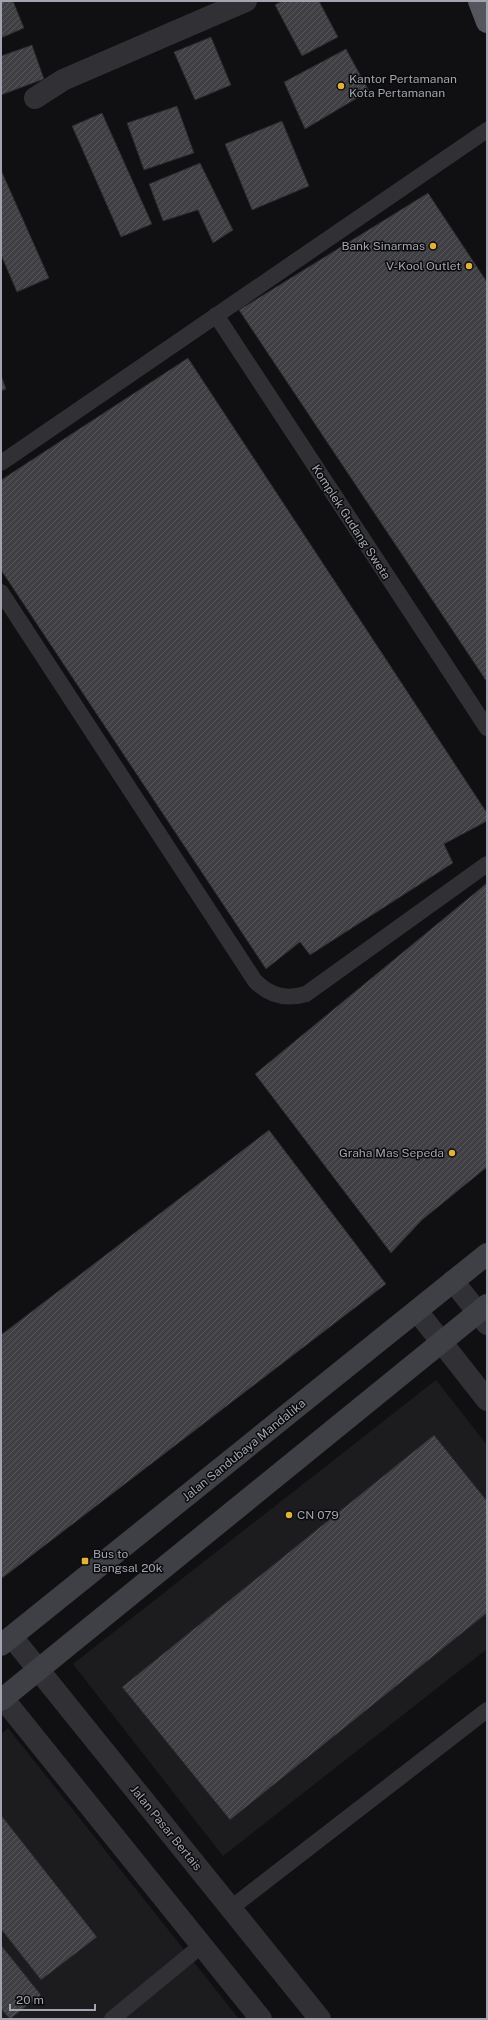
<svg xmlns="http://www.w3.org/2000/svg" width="488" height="2020" viewBox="0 0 488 2020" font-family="'Public Sans',sans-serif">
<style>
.built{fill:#1c1c1e}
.building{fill:url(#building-hatch);stroke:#2a2a2c}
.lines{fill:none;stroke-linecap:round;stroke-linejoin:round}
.service{stroke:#313135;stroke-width:16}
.minor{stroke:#313135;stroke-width:22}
.tertiary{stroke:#313135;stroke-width:22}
.secondary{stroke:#3f4045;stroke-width:22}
.trunk{stroke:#55565d;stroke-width:22}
.poi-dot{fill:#e1b237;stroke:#0b0b0c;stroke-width:1.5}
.labels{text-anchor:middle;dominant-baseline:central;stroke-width:3;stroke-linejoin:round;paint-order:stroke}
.poi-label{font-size:12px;fill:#a2a5b0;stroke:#0b0b0c;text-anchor:start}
.street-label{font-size:12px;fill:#a2a5b0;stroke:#0b0b0c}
</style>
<defs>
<pattern id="building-hatch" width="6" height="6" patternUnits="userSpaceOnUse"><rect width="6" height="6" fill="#3f3f44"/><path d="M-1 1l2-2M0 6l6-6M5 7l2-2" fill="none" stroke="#58585c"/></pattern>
</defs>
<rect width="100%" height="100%" fill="#100f11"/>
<path class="built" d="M436,1380L487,1445V1649L223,1856L73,1664Z
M8,1728L239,2019H1V1734Z"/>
<path class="building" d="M1,1H13L24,28L1,38Z
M282,1H319L338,37L302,56L275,5Z
M211,37L231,85L195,100L174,52Z
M32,45L44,79L1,95V56Z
M346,49L369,91L305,129L284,82Z
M177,106L194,153L144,170L127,123Z
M102,113L152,224L121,237L72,126Z
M282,121L309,186L252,210L225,144Z
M200,163L233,230L213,243L198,210L163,221L149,184Z
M1,170L49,278L17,292L1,255Z
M428,193L487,282V682L239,310Z
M188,358L487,813V821L444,844L453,863L310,955L300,942L266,969L1,570V480Z
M1,375L6,389L1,391Z
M487,883V1167L422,1220L391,1253L255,1074Z
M269,1130L386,1284L1,1579V1335Z
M434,1435L487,1501V1613L230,1820L122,1687Z
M1,1815L97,1937L41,1980L1,1929Z
M1,1945L41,1995L10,2019L1,2009Z"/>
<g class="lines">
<path class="service" d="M216,315L487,728
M1,463L487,130
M1,592L255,981C270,996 286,1000 306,994L487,864
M231,1908L487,1710
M112,2019L202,1945"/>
<path class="minor" d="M35,98L63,80L246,1"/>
<path class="tertiary" d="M453,1281L487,1324
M417,1311L487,1400
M12,1637L320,2019
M1,1696L261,2019"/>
<path class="secondary" d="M1,1645L487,1254
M1,1700L487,1305"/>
<path class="trunk" d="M479,1L487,22"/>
</g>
<g class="poi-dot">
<circle cx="341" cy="86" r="4"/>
<circle cx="433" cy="246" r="4"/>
<circle cx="469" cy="266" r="4"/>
<circle cx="452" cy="1153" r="4"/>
<circle cx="289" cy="1515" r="4"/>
<rect x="81" y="1557" width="8" height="8" rx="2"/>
</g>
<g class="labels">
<g class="poi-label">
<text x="349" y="79">Kantor Pertamanan<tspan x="349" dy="14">Kota Pertamanan</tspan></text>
<text x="425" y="246" text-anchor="end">Bank Sinarmas</text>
<text x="461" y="266" text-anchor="end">V-Kool Outlet</text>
<text x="444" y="1153" text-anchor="end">Graha Mas Sepeda</text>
<text x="297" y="1515">CN 079</text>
<text x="93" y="1554">Bus to<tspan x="93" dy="14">Bangsal 20k</tspan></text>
</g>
<g class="street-label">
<text transform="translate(351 522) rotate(57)">Komplek Gudang Sweta</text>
<text transform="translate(244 1450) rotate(-39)">Jalan Sandubaya Mandalika</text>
<text transform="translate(166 1828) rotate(51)">Jalan Pasar Bertais</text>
</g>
</g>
<rect width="488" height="2020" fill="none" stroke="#a2a5b0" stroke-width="4"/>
<path d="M10 2004v6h85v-6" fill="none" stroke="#a2a5b0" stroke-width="2"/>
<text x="16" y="2004" font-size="12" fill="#a2a5b0" stroke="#0b0b0c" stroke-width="3" paint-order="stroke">20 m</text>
</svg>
